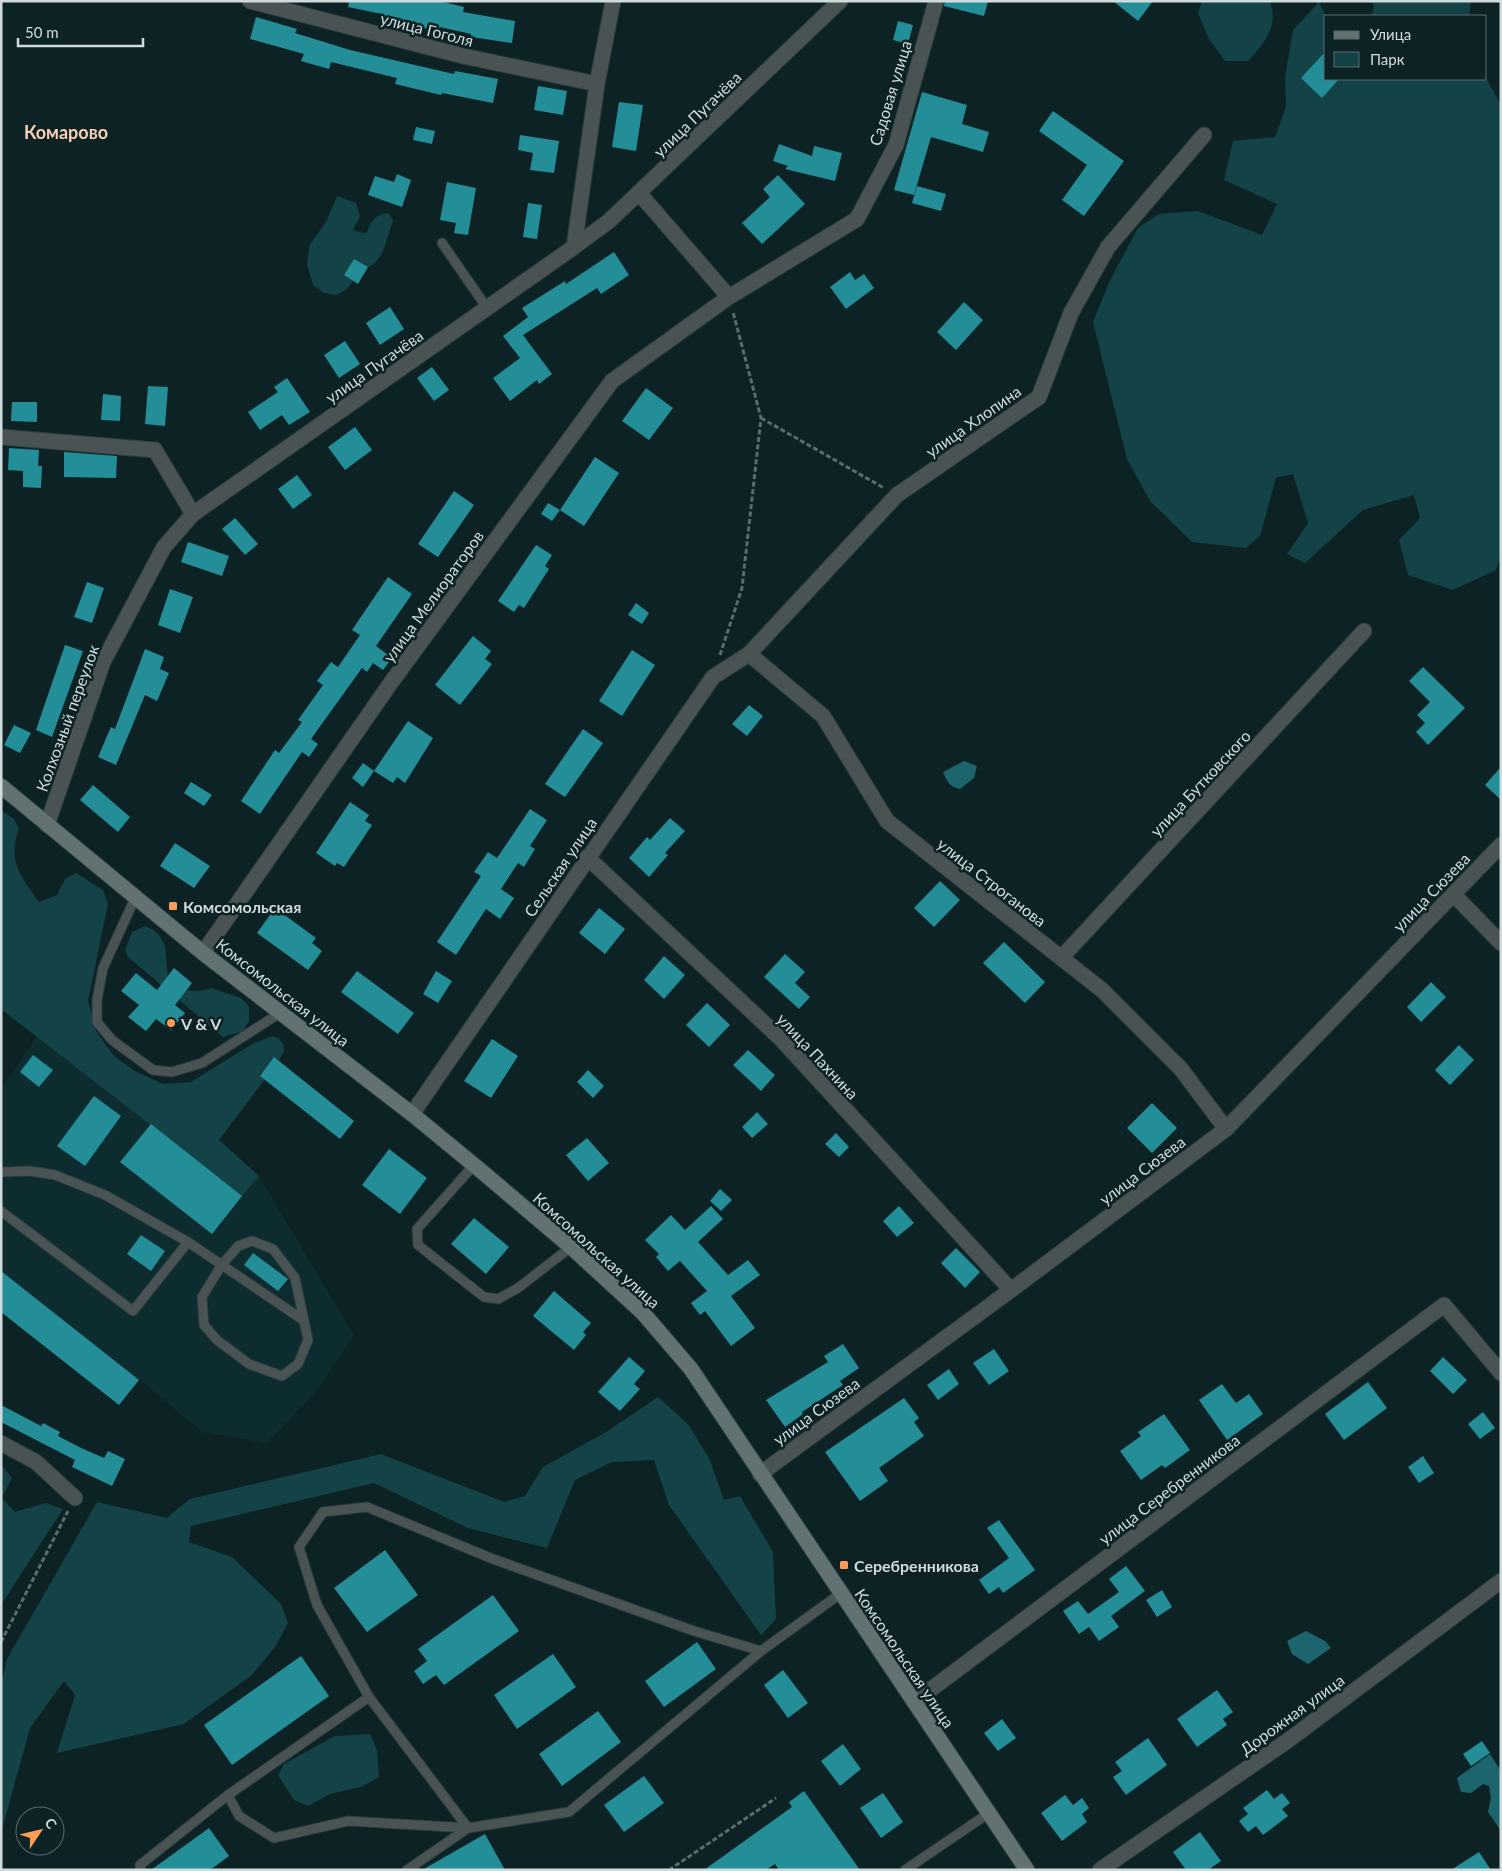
<svg xmlns="http://www.w3.org/2000/svg" width="1502" height="1871" viewBox="0 0 1502 1871" font-family="Lato,sans-serif">
<style>
.built{fill:#0d2c30}
.green{fill:#134347}
.water{fill:#1d656c}
.building{fill:#238e98}
.lines{fill:none;stroke-linecap:round;stroke-linejoin:round}
.lane-casing{stroke:#283c3e;stroke-width:11}
.street-casing{stroke:#283c3e;stroke-width:17}
.secondary-casing{stroke:#283c3e;stroke-width:17}
.path{stroke:#5a6c6d;stroke-width:3;stroke-dasharray:5 2.5;stroke-linecap:butt}
.lane{stroke:#4a5354;stroke-width:9}
.street{stroke:#4a5354;stroke-width:15}
.secondary{stroke:#627172;stroke-width:15}
.poi-dot{fill:#fd9c56;stroke:#0d2224;stroke-width:2}
.labels{text-anchor:middle;dominant-baseline:central;stroke-width:5;stroke-linejoin:round;paint-order:stroke}
.street-label{font-size:16px;fill:#cfdbdc;stroke:#0d2224}
.poi-label{font-size:16px;font-weight:bold;fill:#cfdbdc;stroke:#0d2224;text-anchor:start}
.neighbourhood-label{font-size:18px;font-weight:bold;fill:#f8ceb3;stroke:#0d2224}
</style>
<rect width="100%" height="100%" fill="#0d2224"/>
<path class="built" d="M37,1036L242,1196L259,1176L354,1335L315,1393L267,1443L202,1432L140,1380L119,1405L1,1312V1089Z"/>
<path class="green" d="M1202,1H1270C1279,29 1264,41 1249,61H1225L1209,39L1198,13Z
M1372,1H1471L1469,16H1372L1374,7Z
M1319,2L1326,17V79L1486,78L1501,105V554L1496,570L1453,590L1408,575L1399,540L1420,518L1414,495L1363,510L1305,563L1287,554L1308,523L1293,474L1276,478L1260,536L1246,548L1192,542L1150,501L1127,459L1093,322L1110,280L1138,228L1159,214L1198,211L1262,235L1277,204L1224,180L1233,141L1275,137L1286,107L1285,77L1293,30Z
M337,196L356,203L360,216L353,230L363,233L367,232C372,220 375,215 388,213L393,221C386,238 385,260 368,267L354,259L344,275L353,281L347,289L336,295L324,293L313,285L307,265L309,246L326,222Z
M1,810L14,819L19,829C7,861 21,876 39,902L57,895L65,879L76,873L103,890L108,904L88,1001L96,1031L114,1056L135,1071L163,1084L191,1082L252,1044L272,1036L278,1038L283,1044L284,1052L278,1061L274,1058L260,1075L265,1079L219,1140L259,1176L242,1196L1,1009Z
M145,926C170,936 165,954 168,976L186,990L200,991L211,988L241,998L249,1007V1021L243,1031L223,1037L128,957L125,950L132,932Z
M658,1397L688,1424L709,1458L724,1500L740,1496L773,1552L776,1619L761,1635L669,1505L654,1460L612,1462L575,1480L547,1548L468,1528L374,1483L191,1526L189,1542L232,1557L281,1604L288,1623L275,1647L252,1675L184,1724L57,1753L75,1695L64,1681L30,1728L1,1833V1685L7,1659L97,1502L167,1518L190,1499L381,1454L504,1502L525,1496L543,1467L606,1432Z
M1,1464L12,1478L2,1498L15,1512L46,1503L63,1509L1,1605Z
M370,1734L377,1750L379,1777L361,1787L330,1794L308,1806L294,1800L278,1775L284,1764L335,1736Z"/>
<path class="water" d="M964,761L977,766L974,778L960,789C949,787 947,781 943,772Z
M1306,1631L1325,1641L1331,1648L1308,1664L1292,1654L1287,1641Z
M1490,1754L1501,1771V1831L1488,1812L1491,1798L1489,1786L1483,1784L1471,1793L1461,1792L1457,1778Z"/>
<path class="building" d="M349,1H439L464,7L463,12L515,21L512,43L471,37V34L440,27L439,31L381,20L382,14L348,7Z
M945,1H988L984,16L944,6Z
M1113,1H1153L1138,21Z
M256,17L297,29L295,33L350,50L454,74L455,71L498,79L493,103L442,93L441,95L395,84L397,78L331,62L329,69L301,61L304,54L250,39Z
M898,21L913,25L908,44L893,40Z
M1326,51V79H1339L1322,98L1301,78Z
M538,86L567,91L563,115L534,110Z
M922,92L967,105L962,124L989,132L983,152L931,137L914,195L894,190Z
M619,102L643,105L636,151L612,147Z
M1053,111L1124,161L1084,216L1062,200L1087,165L1039,131Z
M416,127L435,131L432,144L413,140Z
M520,135L559,141L554,173L530,170L533,153L518,150Z
M779,144L812,156L814,146L842,153L835,181L785,169L788,166L773,161Z
M397,174L411,180L402,207L368,195L375,176L394,182Z
M778,175L805,204L762,244L742,223L770,197L763,189Z
M447,182L476,188L468,235L454,233L456,223L440,220Z
M917,186L946,194L941,211L912,203Z
M528,203L542,205L537,239L523,237Z
M614,252L629,275L601,294L597,288L523,335L552,374L539,384L537,380L510,401L493,378L520,358L503,336L528,317L522,308L565,281L566,284Z
M354,259L368,267L358,284L344,275Z
M850,272L855,280L864,274L874,288L846,309L830,287Z
M964,302L983,320L956,350L937,332Z
M390,307L404,329L380,345L366,323Z
M345,341L360,364L339,378L324,355Z
M432,367L449,390L434,401L417,378Z
M287,378L310,412L289,425L282,415L260,430L248,412L278,392L274,387Z
M148,386L168,387L165,426L145,424Z
M646,388L673,408L649,440L622,421Z
M103,394L121,396L120,421L101,420Z
M12,402H37V422L11,421Z
M355,427L372,450L345,470L328,447Z
M9,448L39,450L38,466H42L41,488L23,487V471L8,470Z
M64,452L117,456L116,478L64,477Z
M595,457L619,473L584,526L560,510Z
M297,475L312,495L293,509L278,489Z
M454,491L474,505L438,557L418,544Z
M548,503L560,510L552,521L541,514Z
M235,518L258,544L245,555L222,529Z
M188,542L229,556L222,576L181,562Z
M536,545L552,555L545,566L549,569L524,608L519,605L514,612L498,601Z
M388,577L412,594L376,646L392,658L383,670L373,663L367,672L362,668L311,739L318,744L309,757L302,752L260,814L241,801L275,750L279,753L302,722L298,720L323,685L317,681L331,662L338,667L360,635L352,630Z
M87,582L104,588L92,623L74,617Z
M170,589L193,597L180,633L158,625Z
M636,603L649,613L642,624L628,615Z
M473,636L491,651L485,659L492,664L460,705L435,685Z
M65,645L83,651L52,737L36,730Z
M145,649L164,657L160,669L169,673L157,701L145,695L116,765L98,757L111,727L115,729Z
M632,650L655,665L622,716L599,701Z
M1423,667L1465,708L1428,745L1416,732L1425,723L1417,715L1430,702L1409,681Z
M749,705L763,716L747,736L732,724Z
M408,721L433,738L405,783L397,777L393,783L374,771Z
M14,725L31,733L20,753L4,745Z
M583,729L603,743L565,797L545,784Z
M363,763L374,771L363,787L352,778Z
M1501,767V800L1485,785Z
M191,782L212,795L204,806L184,793Z
M93,785L130,817L118,832L80,800Z
M350,802L369,815L365,821L372,825L344,867L337,863L335,866L316,853Z
M530,809L547,820L530,846L535,849L524,867L518,863L501,889L514,898L500,919L486,909L456,955L437,942L481,876L474,872L488,852L497,858Z
M670,818L685,831L665,853L668,855L649,877L629,858L647,837L650,840Z
M175,843L210,866L194,888L160,866Z
M940,881L960,900L934,927L914,908Z
M275,908L316,938L312,943L322,951L308,970L257,933Z
M599,908L625,929L605,954L579,933Z
M1004,942L1045,982L1025,1003L983,963Z
M785,954L805,972L795,983L810,997L799,1009L764,977Z
M664,956L685,975L664,999L644,980Z
M174,968L192,983L175,1005L185,1013L171,1030L156,1019L146,1031L128,1017L139,1005L121,991L136,973L157,990Z
M357,971L414,1013L398,1034L341,992Z
M436,971L452,981L438,1003L423,994Z
M1431,982L1446,997L1421,1022L1407,1007Z
M707,1003L730,1025L709,1047L686,1025Z
M492,1039L518,1056L491,1098L464,1081Z
M1459,1045L1474,1060L1450,1085L1435,1070Z
M748,1050L775,1075L761,1091L733,1065Z
M33,1055L53,1070L39,1087L20,1072Z
M274,1057L354,1121L340,1139L260,1076Z
M588,1070L604,1086L593,1098L577,1082Z
M94,1096L121,1116L85,1166L57,1146Z
M1152,1103L1177,1128L1152,1153L1127,1128Z
M757,1112L768,1124L752,1138L742,1127Z
M151,1124L242,1196L212,1234L120,1162Z
M836,1133L849,1147L839,1157L825,1144Z
M587,1138L609,1163L588,1181L566,1155Z
M389,1149L427,1178L400,1214L362,1185Z
M720,1189L732,1200L721,1211L710,1201Z
M711,1206L723,1219L698,1242L728,1275L748,1260L760,1275L731,1296L755,1328L731,1346L705,1311L700,1315L691,1303L707,1291L680,1261L668,1271L656,1257L659,1254L645,1240L671,1215L685,1230Z
M899,1206L914,1223L897,1237L883,1221Z
M474,1218L509,1247L486,1274L451,1244Z
M141,1235L165,1251L151,1271L127,1254Z
M956,1248L980,1272L965,1288L941,1263Z
M253,1253L288,1279L278,1291L244,1265Z
M1,1271L139,1380L119,1405L1,1312Z
M554,1291L591,1323L583,1332L586,1335L574,1350L533,1316Z
M843,1344L859,1368L840,1381L843,1385L802,1412L803,1414L785,1427L766,1400L828,1362L824,1356Z
M994,1349L1009,1371L989,1385L973,1363Z
M629,1357L645,1371L634,1384L640,1389L620,1411L598,1392Z
M1443,1357L1467,1380L1453,1394L1430,1371Z
M949,1369L959,1384L938,1400L927,1385Z
M1368,1382L1387,1408L1344,1440L1325,1414Z
M1222,1384L1236,1403L1249,1394L1263,1414L1227,1440L1199,1400Z
M904,1398L919,1418L914,1422L924,1436L879,1468L888,1481L860,1501L825,1452Z
M1,1405L41,1426L43,1423L60,1432L58,1436L81,1448L104,1458L108,1451L125,1459L112,1486L72,1467L75,1460L1,1422Z
M1483,1412L1495,1428L1480,1439L1468,1424Z
M1164,1414L1190,1450L1165,1468L1162,1465L1141,1480L1120,1451L1141,1436L1138,1432Z
M1423,1456L1434,1473L1419,1483L1408,1467Z
M999,1520L1035,1570L1003,1593L999,1587L989,1594L979,1580L1009,1558L987,1528Z
M385,1550L418,1595L367,1632L334,1588Z
M1126,1566L1145,1591L1111,1616L1119,1627L1099,1641L1089,1627L1079,1634L1063,1611L1078,1601L1088,1614L1119,1592L1109,1579Z
M1162,1590L1172,1607L1157,1617L1146,1600Z
M493,1595L519,1631L444,1685L436,1675L423,1684L414,1671L427,1661L418,1649Z
M697,1642L716,1669L664,1707L645,1681Z
M553,1654L576,1687L517,1729L494,1695Z
M301,1656L329,1696L232,1765L204,1725Z
M783,1670L808,1703L788,1718L764,1685Z
M1217,1690L1233,1712L1223,1719L1227,1725L1197,1747L1177,1719Z
M598,1711L621,1742L562,1786L539,1754Z
M1002,1719L1016,1738L998,1751L984,1733Z
M1148,1738L1167,1765L1126,1795L1113,1777L1122,1771L1115,1762Z
M1482,1741L1490,1753L1471,1766L1463,1754Z
M843,1744L861,1769L840,1786L821,1761Z
M644,1776L664,1803L624,1832L604,1805Z
M1267,1790L1274,1799L1282,1793L1290,1803L1282,1809L1288,1816L1263,1835L1256,1826L1248,1832L1239,1821L1248,1814L1243,1808Z
M804,1791L860,1870H779L775,1864L766,1870H704L792,1807L789,1802Z
M883,1793L903,1822L881,1838L860,1808Z
M1065,1795L1073,1805L1082,1798L1089,1808L1082,1814L1087,1822L1062,1841L1041,1813Z
M209,1828L229,1856L210,1870H151Z
M1200,1832L1221,1861L1208,1870H1186L1173,1852Z
M485,1834L505,1870H422Z
M1479,1852L1491,1870H1451Z"/>
<g class="lines">
<defs>
<path id="lane" d="M442,243L487,308
M136,896L103,968L97,1000V1022L112,1040L153,1070L172,1072L202,1063L280,1013
M474,1165L417,1229L418,1245L484,1297L498,1299L518,1288L571,1247
M1,1172L30,1171L55,1175L105,1195L188,1242L303,1320
M1,1211L133,1311L188,1242
M252,1241L273,1249L295,1278L308,1340L298,1364L282,1376L249,1364L217,1340L204,1325L202,1297L221,1266L238,1246Z
M228,1795L239,1816L274,1838L348,1821L468,1828L569,1812L761,1651L840,1594
M141,1870L140,1865L228,1795L369,1697
M407,1870L468,1828L369,1697L317,1605L299,1547L323,1512L367,1507L493,1559L694,1631L761,1651
M905,1870L989,1813"/>
<path id="street" d="M250,1L463,56L597,84
M639,193L729,297
M574,247L609,221L840,1
M1,437L155,450L193,514
M749,654L823,716L887,821L1102,990L1181,1069L1226,1129
M47,825L103,662L164,547L193,514L574,247L597,84L613,1
M587,857L780,1038L1011,1290
M1454,895L1501,943
M203,953L390,684L612,381L729,297L857,219L896,145L936,1
M1061,958L1364,631
M412,1114L713,677L749,654L897,495L1039,397L1071,313L1108,247L1204,135
M1,1443L36,1462L75,1498
M760,1474L1011,1290L1226,1129L1501,845
M914,1702L1444,1305L1501,1373
M1100,1870L1290,1739L1501,1581"/>
<path id="secondary" d="M1,786L203,953L412,1114L474,1165L571,1247L643,1313L691,1369L1027,1870"/>
</defs>
<use href="#lane" class="lane-casing"/>
<use href="#street" class="street-casing"/>
<use href="#secondary" class="secondary-casing"/>
<path class="path" d="M761,418L884,488
M720,655L742,588L761,418L733,312
M1,1642L68,1511
M669,1870L776,1798"/>
<use href="#lane" class="lane"/>
<use href="#street" class="street"/>
<use href="#secondary" class="secondary"/>
</g>
<g class="poi-dot">
<rect x="168" y="901" width="10" height="10" rx="2.5"/>
<circle cx="171" cy="1023" r="5"/>
<rect x="839" y="1560" width="10" height="10" rx="2.5"/>
</g>
<g class="labels">
<g class="street-label">
<text transform="translate(427 29) rotate(14)">улица Гоголя</text>
<text transform="translate(890 93) rotate(-73)">Садовая улица</text>
<text transform="translate(697 114) rotate(-44)">улица Пугачёва</text>
<text transform="translate(374 366) rotate(-35)">улица Пугачёва</text>
<text transform="translate(973 421) rotate(-35)">улица Хлопина</text>
<text transform="translate(433 596) rotate(-54)">улица Мелиораторов</text>
<text transform="translate(67 718) rotate(-70)">Колхозный переулок</text>
<text transform="translate(1200 783) rotate(-47)">улица Бутковского</text>
<text transform="translate(560 867) rotate(-56)">Сельская улица</text>
<text transform="translate(992 882) rotate(38)">улица Строганова</text>
<text transform="translate(1431 892) rotate(-46)">улица Сюзева</text>
<text transform="translate(283 992) rotate(38)">Комсомольская улица</text>
<text transform="translate(818 1056) rotate(47)">улица Пахнина</text>
<text transform="translate(1142 1170) rotate(-37)">улица Сюзева</text>
<text transform="translate(597 1250) rotate(42)">Комсомольская улица</text>
<text transform="translate(816 1411) rotate(-36)">улица Сюзева</text>
<text transform="translate(1169 1489) rotate(-37)">улица Серебренникова</text>
<text transform="translate(905 1658) rotate(56)">Комсомольская улица</text>
<text transform="translate(1292 1714) rotate(-36)">Дорожная улица</text>
</g>
<g class="poi-label">
<text x="183" y="906">Комсомольская</text>
<text x="181" y="1023">V &amp; V</text>
<text x="854" y="1565">Серебренникова</text>
</g>
<g class="neighbourhood-label">
<text x="66" y="132">Комарово</text>
</g>
</g>
<rect width="1502" height="1871" fill="none" stroke="#cfdbdc" stroke-width="5"/>
<rect x="1324" y="15" width="162" height="65" fill="#0d2224" stroke="#5b6c6e"/>
<rect x="1334" y="31" width="25" height="8" fill="#627172" stroke="#5b6c6e"/>
<text x="1370" y="40" font-size="15" fill="#cfdbdc">Улица</text>
<rect x="1334" y="52" width="25" height="15" fill="#134347" stroke="#5b6c6e"/>
<text x="1370" y="65" font-size="15" fill="#cfdbdc">Парк</text>
<g transform="translate(40 1831) rotate(55)"><circle r="24" fill="#0d2224" stroke="#5b6c6e"/>
<path d="M0-4L9 19L0 12L-9 19Z" fill="#fd9c56"/>
<text y="-8" font-size="14" font-weight="bold" text-anchor="middle" fill="#cfdbdc">С</text>
</g>
<path d="M18 38v8h125v-8" fill="none" stroke="#cfdbdc" stroke-width="2.5"/>
<text x="25" y="38" font-size="15" fill="#cfdbdc" stroke="#0d2224" stroke-width="4" paint-order="stroke">50 m</text>
</svg>
